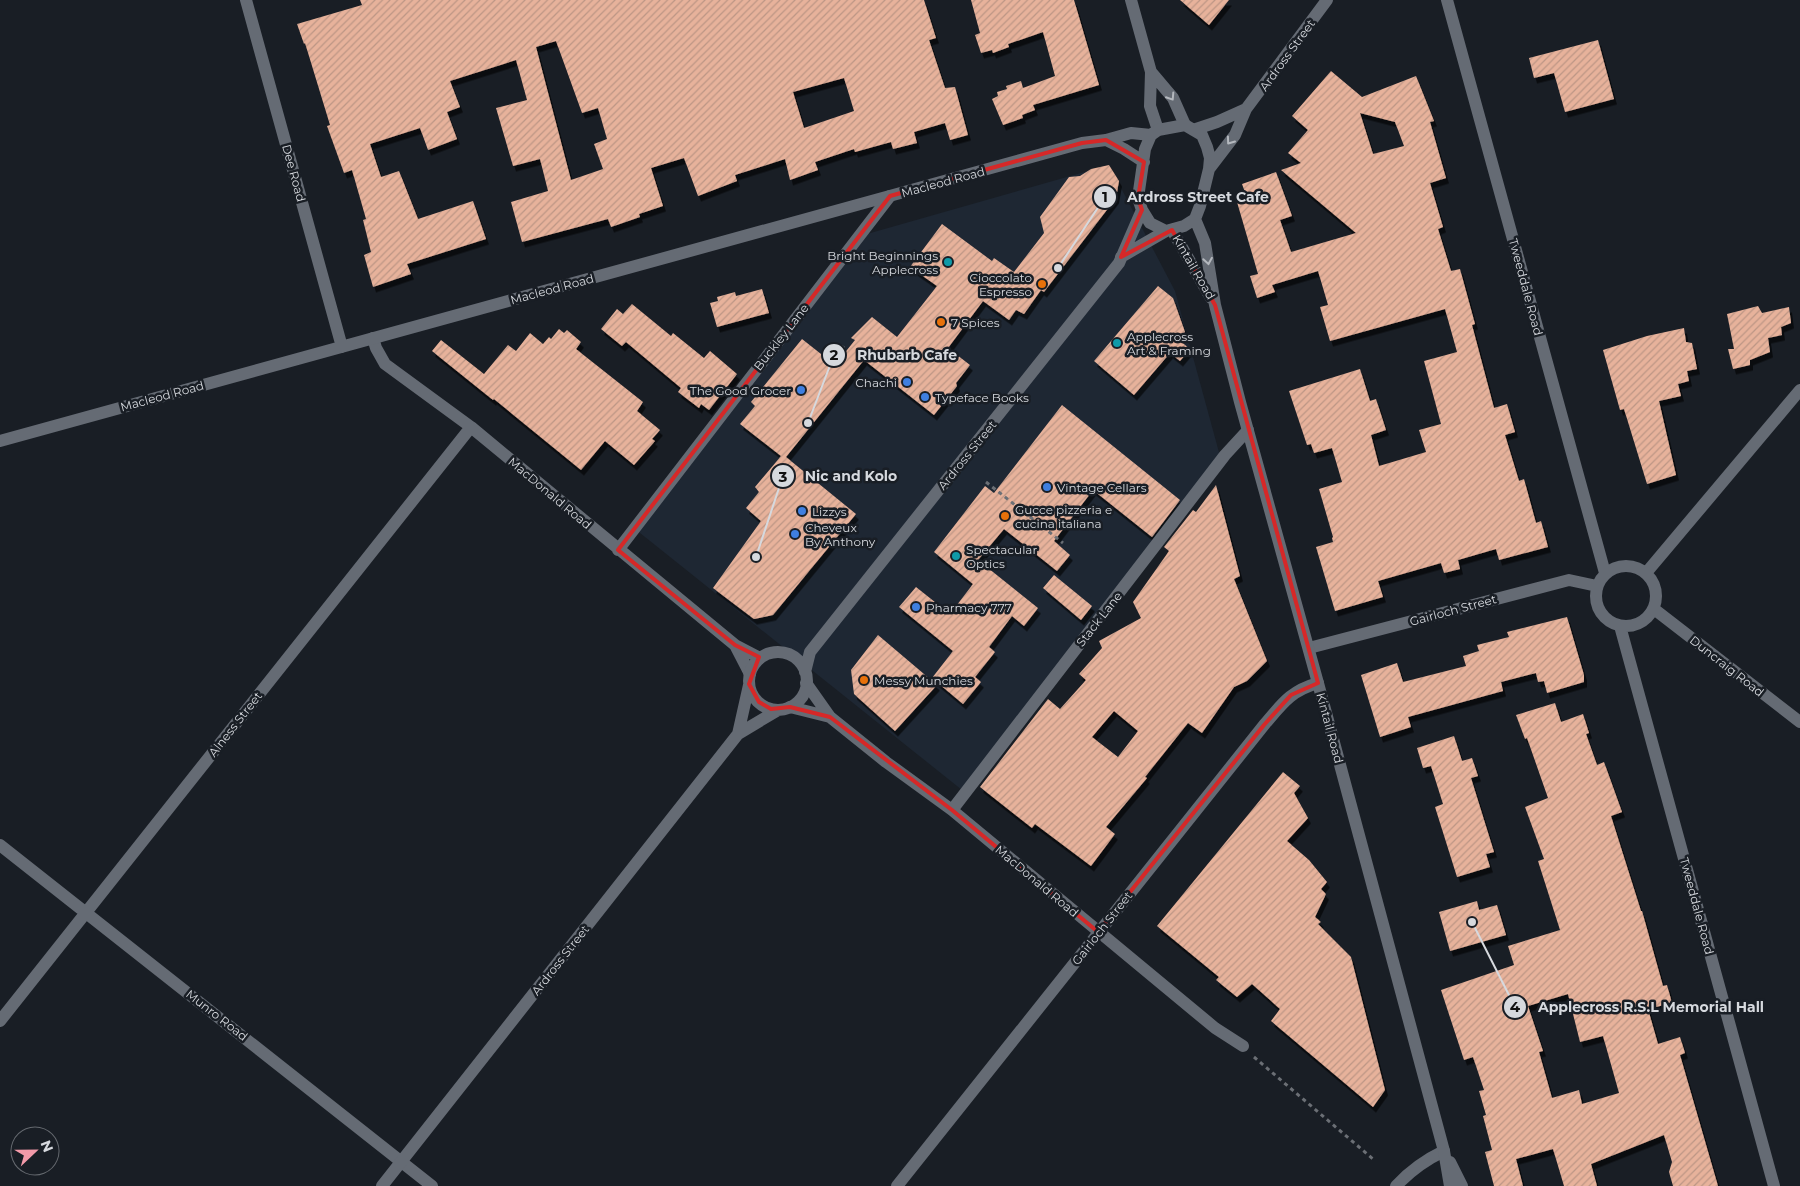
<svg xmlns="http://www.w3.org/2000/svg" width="1800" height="1186" viewBox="0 0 1800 1186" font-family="Montserrat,sans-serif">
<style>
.built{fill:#1e2733}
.building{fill:url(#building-hatch);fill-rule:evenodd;filter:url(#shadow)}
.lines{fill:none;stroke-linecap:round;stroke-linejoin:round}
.path{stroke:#6b6f75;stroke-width:3;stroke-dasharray:4 4;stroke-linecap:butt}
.street{stroke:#656b74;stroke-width:12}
.secondary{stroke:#656b74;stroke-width:12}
.oneway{stroke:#b4b8be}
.marked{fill:none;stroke:#d62828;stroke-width:4;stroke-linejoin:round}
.culture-dot{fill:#0f9aa8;stroke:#191e25;stroke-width:2}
.food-dot{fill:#e8710a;stroke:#191e25;stroke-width:2}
.shop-dot{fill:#3f7fe0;stroke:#191e25;stroke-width:2}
.labels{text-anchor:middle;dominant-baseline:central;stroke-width:5;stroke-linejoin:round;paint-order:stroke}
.street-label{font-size:12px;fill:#d6d9de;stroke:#191e25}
.poi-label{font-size:12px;fill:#d6d9de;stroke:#191e25;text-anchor:start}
.leader{fill:none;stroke:#d6d9de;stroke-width:2}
.callout-dot{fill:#d6d9de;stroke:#191e25;stroke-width:2}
.mark-label{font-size:15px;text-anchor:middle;font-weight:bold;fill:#111}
.callout-label{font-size:14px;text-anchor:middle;font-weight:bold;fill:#d6d9de;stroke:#191e25;stroke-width:5;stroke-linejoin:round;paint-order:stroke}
</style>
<defs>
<pattern id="building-hatch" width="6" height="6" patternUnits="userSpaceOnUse" patternTransform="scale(1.25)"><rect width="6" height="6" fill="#e7b29b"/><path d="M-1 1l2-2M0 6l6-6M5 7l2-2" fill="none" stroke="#bd9685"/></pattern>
<filter id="shadow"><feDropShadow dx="3" dy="5.5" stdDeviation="0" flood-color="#0009"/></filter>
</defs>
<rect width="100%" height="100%" fill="#191e25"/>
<path class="built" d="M1109,165L1175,291L1220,456L962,790L630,525L860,236Z"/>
<path class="building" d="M360,0H924L936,38L929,40L945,88L955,87L968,135L950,140L945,123L914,132L917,143L893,149L891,142L855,152L854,149L815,162L818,170L790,180L785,159L735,175L737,181L698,196L684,158L651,168L663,206L639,214L640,217L611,227L608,219L522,242L511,202L548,191L540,159L513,166L496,108L527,100L516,60L450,81L460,107L447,112L457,139L428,150L420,128L370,144L381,177L399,171L418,219L473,201L486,239L407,264L411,274L373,287L364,255L371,252L363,220L366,219L352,170L344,173L327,126L330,125L305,43L304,44L297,24L362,5ZM556,41L582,113L598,108L607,139L594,144L603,169L571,180L536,47ZM844,78L854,111L804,128L793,92Z
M971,0H1074L1099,85L1033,105L1035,110L1022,115L1023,118L1003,125L992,99L998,96L997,92L1007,89L1006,86L1021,81L1023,88L1055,76L1043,32L1008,44L1009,47L993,53L992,50L981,53L975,35L980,33Z
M1180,0H1229L1209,25Z
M1598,40L1614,99L1565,112L1554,73L1534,78L1529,58Z
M1331,71L1362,97L1416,76L1434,121L1430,122L1446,178L1430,183L1443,227L1438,229L1451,271L1460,269L1475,324L1472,325L1494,408L1507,404L1515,432L1505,435L1519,481L1524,479L1536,523L1541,521L1548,547L1499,560L1496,549L1458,560L1460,569L1444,573L1441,563L1378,581L1383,597L1335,611L1316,547L1333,542L1332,538L1333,537L1319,489L1342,482L1332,448L1314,453L1311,444L1307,445L1289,391L1360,369L1370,401L1376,399L1386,430L1371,435L1379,466L1426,452L1419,430L1441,424L1424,361L1457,352L1445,309L1330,341L1320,307L1328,305L1318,271L1272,285L1275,292L1257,298L1250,276L1258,274L1237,202L1247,198L1242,184L1276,172L1292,216L1280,220L1291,252L1356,233L1281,170L1301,163L1288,153L1308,130L1292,116ZM1360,113L1395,122L1404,146L1373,154Z
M1109,165L1119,181L1116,198L1044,292L1041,290L1024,314L1016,310L1009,320L983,301L948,348L970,365L956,383L957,386L934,415L864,360L786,457L856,514L773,615L754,619L713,588L761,521L746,508L759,492L755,487L781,456L740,424L755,406L751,402L802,339L835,365L855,340L851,338L872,317L897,337L937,286L910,267L942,224L992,261L994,258L1014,272L1044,233L1040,217L1069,177L1080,176L1091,169Z
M1158,286L1173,298L1185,332L1179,340L1190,349L1180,361L1170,353L1134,395L1094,361Z
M762,289L769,313L717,327L710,303L718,301L717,297L735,292L736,296Z
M632,304L671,336L673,333L704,358L710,351L737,374L709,410L701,404L699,408L678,392L681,388L626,342L622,346L601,329L617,309L623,314Z
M1758,306L1762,313L1789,307L1791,323L1781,327L1782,335L1768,338L1770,352L1750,360V365L1733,369L1728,349H1734L1727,314Z
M1684,328L1686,342L1692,343L1697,369L1687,371L1689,381L1678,384L1681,396L1659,401L1676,475L1647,484L1624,409L1620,410L1603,350L1647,336Z
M559,329L564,333L567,330L581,342L576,349L643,402L637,411L660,430L652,439L655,441L634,465L605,441L581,470L494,399L493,400L432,351L441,340L484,374L508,345L516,351L530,333L543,344L549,337L551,339Z
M1062,405L1180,500L1152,537L1093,490L1054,541L1070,555L1057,571L1004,529L978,560L1038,608L1024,626L1012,616L989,647L995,652L975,677L981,682L963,704L932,678L953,651L899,607L916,587L950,614L973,584L934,552L985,486L994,493Z
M1216,485L1240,576L1234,579L1267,661L1247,681L1234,687L1202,733L1188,723L1145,777L1147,778L1106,827L1115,834L1091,866L1035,824L1032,828L980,787L1048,699L1060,709L1086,680L1079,674L1102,648L1099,641L1141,618L1133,602L1169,551L1164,547L1193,510L1196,512ZM1114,711L1138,731L1118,757L1092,737Z
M1054,575L1092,606L1081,620L1043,588Z
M1567,617L1584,675V682L1547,693L1544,681L1538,682L1536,673L1501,682L1503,691L1408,717L1411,727L1380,737L1361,675L1397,663L1403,682L1466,666L1463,656L1479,651L1477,645L1509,637L1507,632Z
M878,635L937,685L895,731L854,694L851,670Z
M1555,703L1561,722L1583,714L1589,733L1586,734L1597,765L1604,762L1622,812L1611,816L1641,911H1642L1663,986L1667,985L1672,1003L1648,1009L1658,1044L1680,1037L1685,1053L1680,1055L1718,1186H1673L1669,1172L1672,1162L1664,1135L1591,1164L1597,1186H1564L1553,1149L1516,1159L1523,1186H1494L1485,1152L1492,1150L1483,1116L1486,1115L1479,1091L1484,1090L1473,1057L1464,1060L1441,990L1514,965L1508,946L1560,930L1538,861L1544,859L1525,807L1548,798L1527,738L1525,739L1516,715ZM1568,994L1580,1042L1603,1036L1619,1093L1582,1104L1579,1090L1552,1098L1539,1052L1543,1051L1528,1006Z
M1454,736L1462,761L1472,758L1478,776L1471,778L1494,852L1486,854L1490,867L1457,877L1435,807L1443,804L1431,766L1423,768L1417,748Z
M1283,772L1300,786L1294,793L1308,818L1287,841L1309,860L1327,882L1321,889L1326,894L1315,917L1321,922L1318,924L1351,957L1385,1090L1373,1107L1271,1021L1280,1009L1252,984L1237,997L1216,980L1219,977L1157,926Z
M1477,901L1479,910L1497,905L1506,935L1450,951L1439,912Z"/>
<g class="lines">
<path class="path" d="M841,346L847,350
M986,482L1063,543
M1254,1057L1373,1159"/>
<path class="street" d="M1131,0L1151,72L1150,106L1158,130
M1447,0L1605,573
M1151,72L1173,98L1185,125
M373,338L376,348L385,364L471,427L735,645L760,658
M618,550L890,196
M1596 596a30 30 0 1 1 60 0a30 30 0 1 1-60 0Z
M1646,573L1800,390
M1654,609L1800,722
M1620,626L1774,1186
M735,645L750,674
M1309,648L1569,580L1597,586
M806,683L830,717L886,762L952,810L1215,1028L1243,1046
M790,707L830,717
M952,810L1225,455L1248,430
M0,845L432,1186
M0,1021L471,427
M897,1186L1264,725C1282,704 1290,691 1318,683
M1396,1186C1410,1171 1425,1160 1444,1151"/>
<path class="secondary" d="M246,0L342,347
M1185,125L1202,135L1207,147L1210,158L1209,169L1200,206L1195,219L1184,226L1166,231L1150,223L1142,210L1138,198L1145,149L1151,135L1158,130Z
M1193,130L1217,122L1246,109
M1106,140L1124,149L1144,162
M1209,169L1235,135L1246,109L1327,0
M1195,219L1205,243L1215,305L1240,402L1318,683L1444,1151L1450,1186
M1172,230L1211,298
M1121,257L1166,231
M0,441L1082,143L1106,140L1131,133L1151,135
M749 681a29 29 0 1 1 58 0a29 29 0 1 1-58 0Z
M805,672L810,652L1119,263L1142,210
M738,734L749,685
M1450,1162L1462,1186
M382,1186L738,734L778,710"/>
</g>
<defs><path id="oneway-chevron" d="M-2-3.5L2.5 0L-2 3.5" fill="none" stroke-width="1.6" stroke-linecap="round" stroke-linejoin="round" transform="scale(1.25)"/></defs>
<g class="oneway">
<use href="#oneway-chevron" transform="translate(1171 97) rotate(57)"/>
<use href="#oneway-chevron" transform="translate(1230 141) rotate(126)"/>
<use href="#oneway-chevron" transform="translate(1208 261) rotate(81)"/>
</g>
<path class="marked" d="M1106,140L1144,162L1138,198L1142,210L1121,257L1172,230L1215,305L1318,683L1291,695L1264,725L1098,932L952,810L830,717L790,707L771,709L759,702L749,684L759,657L735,645L618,550L890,196L1082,143Z"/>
<g class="culture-dot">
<circle cx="948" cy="262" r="5"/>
<circle cx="1117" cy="343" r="5"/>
<circle cx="956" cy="556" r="5"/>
</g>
<g class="food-dot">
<circle cx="1042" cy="284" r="5"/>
<circle cx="941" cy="322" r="5"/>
<circle cx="1005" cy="516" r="5"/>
<circle cx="864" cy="680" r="5"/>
</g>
<g class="shop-dot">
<circle cx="907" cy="382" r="5"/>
<circle cx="801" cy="390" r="5"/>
<circle cx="925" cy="397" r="5"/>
<circle cx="1047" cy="487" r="5"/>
<circle cx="802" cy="511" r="5"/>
<circle cx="795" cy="534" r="5"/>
<circle cx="916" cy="607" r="5"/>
</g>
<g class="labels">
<g class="street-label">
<text transform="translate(1287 55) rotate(-54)">Ardross Street</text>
<text transform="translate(294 173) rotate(75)">Dee Road</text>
<text transform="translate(943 182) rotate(-15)">Macleod Road</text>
<text transform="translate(1194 267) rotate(60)">Kintail Road</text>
<text transform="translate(1526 287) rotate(75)">Tweeddale Road</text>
<text transform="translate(552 289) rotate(-15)">Macleod Road</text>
<text transform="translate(781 337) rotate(-52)">Buckley Lane</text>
<text transform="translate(162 396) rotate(-15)">Macleod Road</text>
<text transform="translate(967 455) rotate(-51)">Ardross Street</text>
<text transform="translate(550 493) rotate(40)">MacDonald Road</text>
<text transform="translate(1453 610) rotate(-15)">Gairloch Street</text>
<text transform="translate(1099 619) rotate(-52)">Stack Lane</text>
<text transform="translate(1727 666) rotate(38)">Duncraig Road</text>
<text transform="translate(235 724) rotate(-52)">Alness Street</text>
<text transform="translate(1330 728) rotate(75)">Kintail Road</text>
<text transform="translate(1037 881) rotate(40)">MacDonald Road</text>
<text transform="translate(1697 906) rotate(75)">Tweeddale Road</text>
<text transform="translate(1102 928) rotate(-52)">Gairloch Street</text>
<text transform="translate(560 960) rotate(-52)">Ardross Street</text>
<text transform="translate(217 1015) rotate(38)">Munro Road</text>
</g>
<g class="poi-label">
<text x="938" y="255" text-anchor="end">Bright Beginnings<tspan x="938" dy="14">Applecross</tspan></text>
<text x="1032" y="277" text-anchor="end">Cioccolato<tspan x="1032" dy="14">Espresso</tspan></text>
<text x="951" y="322">7 Spices</text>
<text x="1127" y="336">Applecross<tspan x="1127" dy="14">Art &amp; Framing</tspan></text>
<text x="897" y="382" text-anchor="end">Chachi</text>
<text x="791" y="390" text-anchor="end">The Good Grocer</text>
<text x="935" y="397">Typeface Books</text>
<text x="1057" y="487">Vintage Cellars</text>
<text x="1015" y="509">Gucce pizzeria e<tspan x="1015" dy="14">cucina italiana</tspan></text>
<text x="812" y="511">Lizzys</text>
<text x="805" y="527">Cheveux<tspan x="805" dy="14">By Anthony</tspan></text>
<text x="966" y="549">Spectacular<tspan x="966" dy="14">Optics</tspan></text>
<text x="926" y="607">Pharmacy 777</text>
<text x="874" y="680">Messy Munchies</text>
</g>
</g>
<path class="leader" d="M1058 268L1105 197M808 423L834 355M756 557L783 476M1472 922L1515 1007"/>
<g class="callout-dot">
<circle cx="1058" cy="268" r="5"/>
<circle cx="808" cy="423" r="5"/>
<circle cx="756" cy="557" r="5"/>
<circle cx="1472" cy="922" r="5"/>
<circle cx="1105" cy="197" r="12"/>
<circle cx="834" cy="355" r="12"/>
<circle cx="783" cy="476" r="12"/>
<circle cx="1515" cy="1007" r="12"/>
</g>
<g class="mark-label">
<text x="1105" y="202">1</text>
<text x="834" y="360">2</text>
<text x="783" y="482">3</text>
<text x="1515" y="1012">4</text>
</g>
<g class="callout-label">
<text x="1198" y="202">Ardross Street Cafe</text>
<text x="907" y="360">Rhubarb Cafe</text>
<text x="851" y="481">Nic and Kolo</text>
<text x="1651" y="1012">Applecross R.S.L Memorial Hall</text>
</g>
<g transform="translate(35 1151) rotate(68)"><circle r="24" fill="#191e25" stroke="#65696f"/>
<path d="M0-4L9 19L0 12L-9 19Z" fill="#f39aa9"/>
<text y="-8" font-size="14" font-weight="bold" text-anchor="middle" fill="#d6d9de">N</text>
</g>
</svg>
